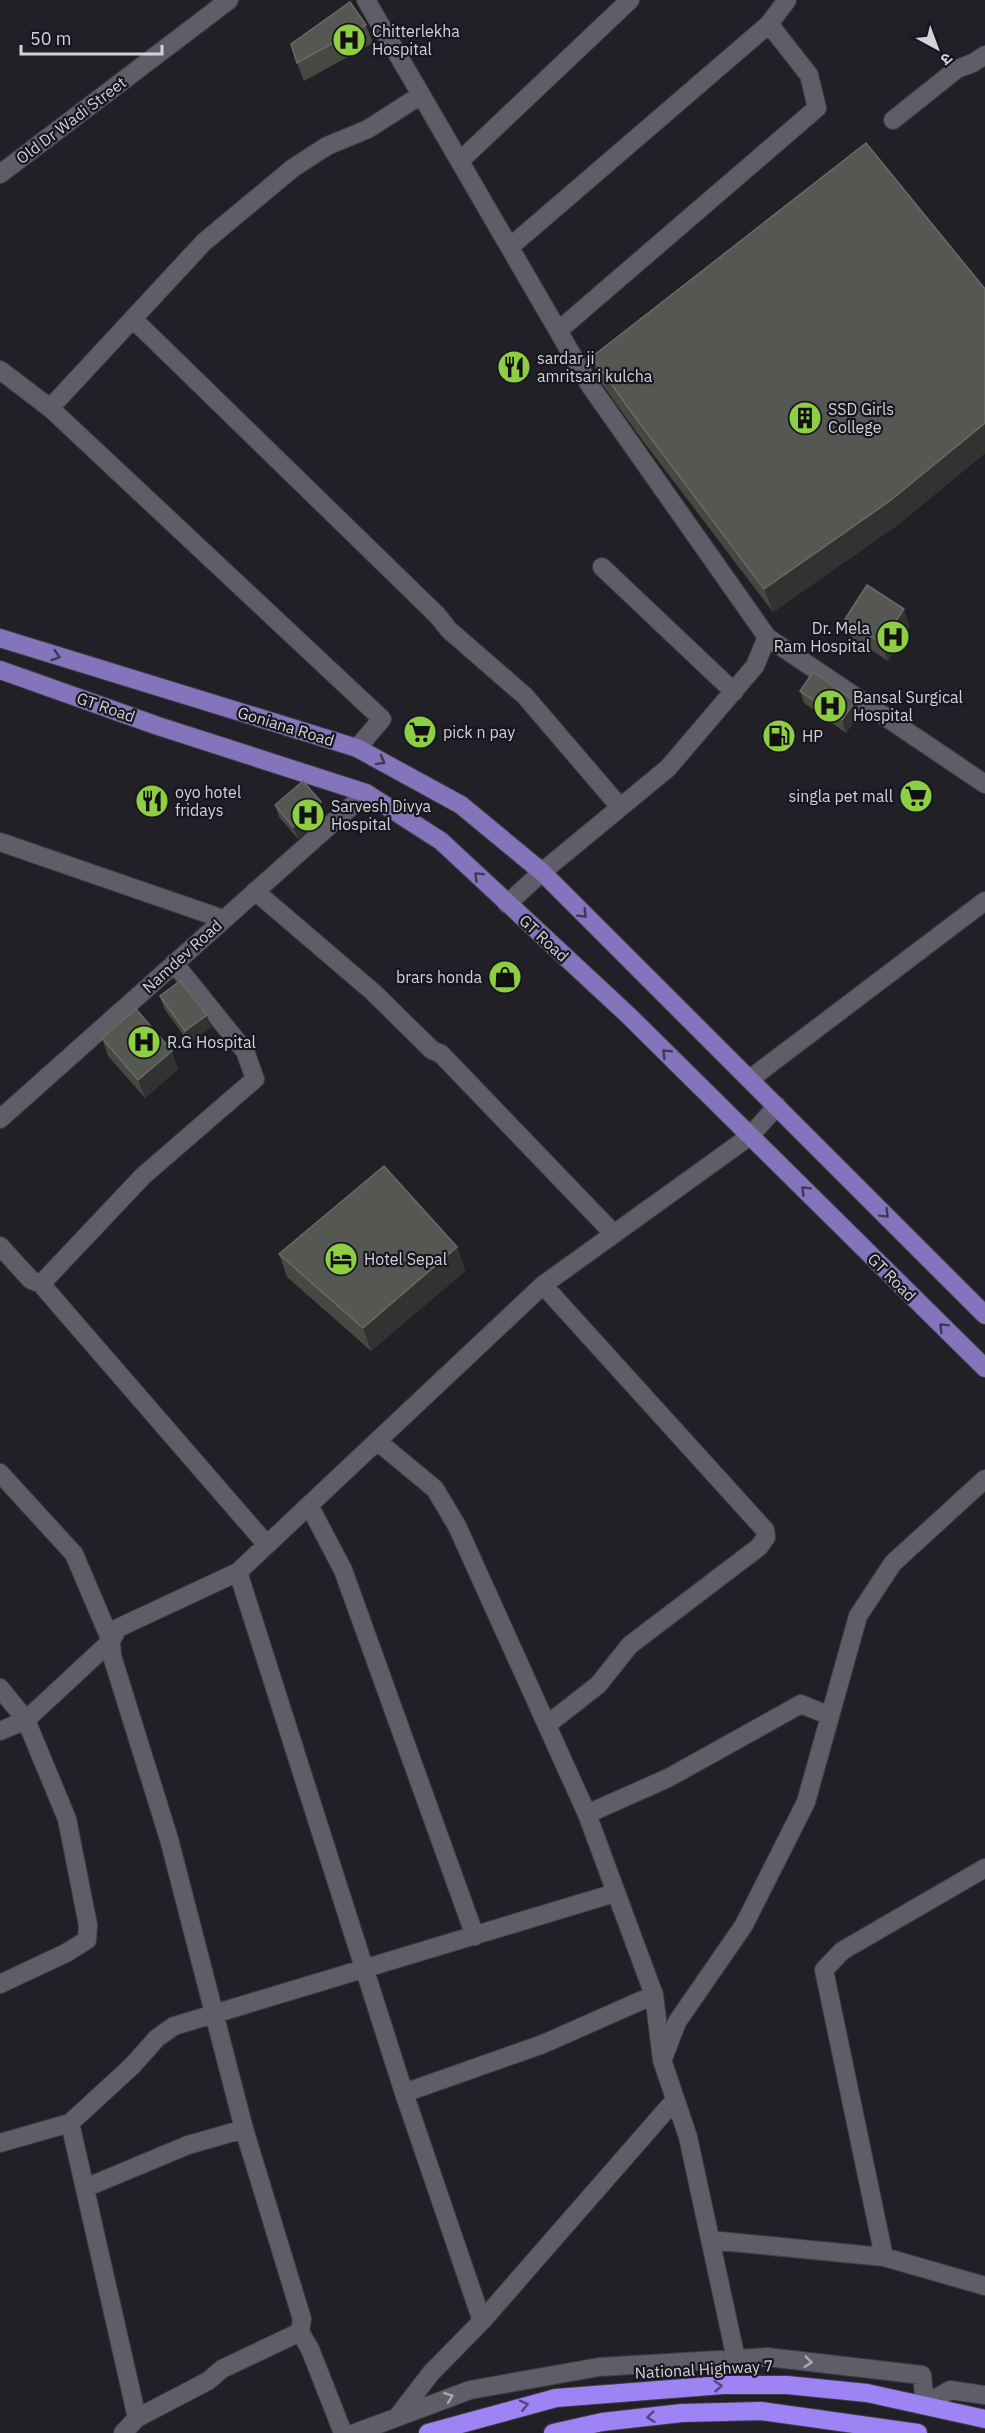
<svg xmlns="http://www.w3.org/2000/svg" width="985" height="2433" viewBox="0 0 985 2433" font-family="'IBM Plex Sans','Noto Sans Devanagari',sans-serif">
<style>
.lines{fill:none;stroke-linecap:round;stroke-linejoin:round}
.minor-casing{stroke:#3f3d44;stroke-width:20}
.major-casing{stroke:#3f3d44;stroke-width:20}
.highway-casing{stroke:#3f3d44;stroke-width:20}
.minor{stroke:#5f5d67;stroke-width:18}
.major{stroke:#8474bb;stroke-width:18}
.highway{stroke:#9d83f3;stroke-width:18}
.wall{fill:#464942}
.shaded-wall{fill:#313331}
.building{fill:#555852;stroke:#696b67;stroke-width:1.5}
.oneway{stroke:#3e3755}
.oneway2{stroke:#aaa9b0}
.oneway3{stroke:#54477e}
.labels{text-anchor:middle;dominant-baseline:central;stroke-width:4.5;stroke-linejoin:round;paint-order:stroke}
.poi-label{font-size:16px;fill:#d3d2d7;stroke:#18161e;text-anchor:start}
.street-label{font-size:16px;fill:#d3d2d7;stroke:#18161e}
</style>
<rect width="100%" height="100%" fill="#212027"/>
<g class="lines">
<defs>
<path id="minor" d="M366,0L589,384L767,637L755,666L668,768L542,872L507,904
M893,120L957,69L973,63L985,55
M460,161L630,0
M0,174L229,0
M510,247L769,24L787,0
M133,319L437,615L449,630L525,696L620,807
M558,331L817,108L809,75L769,24
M0,370L50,408L204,242L293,168L327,146L368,129L421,95
M50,408L382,719L357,748
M602,567L734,692
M767,637L985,784
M0,842L223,919
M255,891L373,992L432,1050L441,1054L614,1234
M750,1079L985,901
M0,1119L366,793
M0,1246L31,1280L41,1284L267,1545
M41,1284L143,1176L255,1079L245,1051L174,963
M543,1285L765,1530L766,1537L759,1547L630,1645L598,1685L548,1724
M377,1441L435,1489L457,1526L587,1814L654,1995L662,2060L688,2137L736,2359
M0,1473L74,1554L111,1641L112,1656L169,1839L244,2129L302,2319L300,2332L222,2369L208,2381L137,2418L123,2433
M309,1505L343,1570L475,1936
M238,1572L404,2093L482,2321
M0,1688L26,1720L67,1819L88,1925L87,1940L66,1953L0,1984
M0,1731L26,1720L111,1641L118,1628L238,1572L543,1285L750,1136L777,1106
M587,1814L668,1778L801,1704L830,1716
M664,2056L677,2022L744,1925L806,1802L858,1616L893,1563L985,1479
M404,2093L543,2044L654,1995
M70,2123L137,2418
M0,2143L70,2123L132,2066L157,2038L174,2026L615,1893
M85,2188L188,2145L244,2129
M710,2240L884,2257L985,2286
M884,2257L824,1970L842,1951L985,1868
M300,2332L310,2349L343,2433
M398,2416L431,2373L482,2321L674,2101
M355,2433L470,2390L599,2367L767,2357L922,2375L925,2405L950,2390L985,2395"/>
<path id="major" d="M0,638L357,748L461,805L542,872L985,1315
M0,670L158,726L366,793L441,841L628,1015L985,1368"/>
<path id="highway" d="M428,2433L556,2398L723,2385H787L867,2393L985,2419
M553,2433L602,2422L682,2413L761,2411L918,2433"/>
</defs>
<use href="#minor" class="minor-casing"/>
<use href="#major" class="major-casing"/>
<use href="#highway" class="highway-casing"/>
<use href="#minor" class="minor"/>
<use href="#major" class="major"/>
<use href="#highway" class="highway"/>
</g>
<path class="wall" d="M366,25L373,43L304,81L297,63Z
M985,289V453L899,524L773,612L640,437L600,381L592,357Z
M845,619L910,627L888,661L851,637Z
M800,691L855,701L860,713L846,733L804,703Z
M321,802L325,814L298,839L279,817L275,805Z
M160,996L211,1027L189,1043L164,1008Z
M102,1038L178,1069L145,1098L108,1056Z
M457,1247L465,1271L371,1351L287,1277L279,1254Z"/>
<path class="shaded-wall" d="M985,423V453L899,524L773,612L764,589Z
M904,609L910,627L888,661L881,643Z
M855,701L860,713L846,733L842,720Z
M321,802L325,814L298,839L293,827Z
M207,1015L211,1027L189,1043L185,1031Z
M172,1051L178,1069L145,1098L138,1080Z
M457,1247L465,1271L371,1351L363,1328Z"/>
<path class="building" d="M350,2L366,25L297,63L291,44Z
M866,143L985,289V423L891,500L764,589L632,413L592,357Z
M867,585L904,609L881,643L845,619Z
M813,672L855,701L842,720L800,691Z
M303,781L321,802L293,827L275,805Z
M180,981L207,1015L185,1031L160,996Z
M136,1009L172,1051L138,1080L102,1038Z
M384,1166L457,1247L363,1328L279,1254Z"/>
<defs><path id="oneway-chevron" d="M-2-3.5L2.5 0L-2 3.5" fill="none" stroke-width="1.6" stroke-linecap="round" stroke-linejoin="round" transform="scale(1.5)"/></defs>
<g class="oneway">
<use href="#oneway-chevron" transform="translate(56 656) rotate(17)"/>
<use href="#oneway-chevron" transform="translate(381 761) rotate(29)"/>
<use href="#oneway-chevron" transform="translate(478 876) rotate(-136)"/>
<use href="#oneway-chevron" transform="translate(583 914) rotate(45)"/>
<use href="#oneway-chevron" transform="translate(666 1053) rotate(-135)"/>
<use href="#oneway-chevron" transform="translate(805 1190) rotate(-135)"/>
<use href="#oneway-chevron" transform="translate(885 1214) rotate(45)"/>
<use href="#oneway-chevron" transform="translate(943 1327) rotate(-135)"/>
</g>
<g class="oneway2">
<use href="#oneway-chevron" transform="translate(808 2362) rotate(6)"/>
<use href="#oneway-chevron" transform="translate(449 2397) rotate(-20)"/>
</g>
<g class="oneway3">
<use href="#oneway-chevron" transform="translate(718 2386) rotate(-4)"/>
<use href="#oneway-chevron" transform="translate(524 2405) rotate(-13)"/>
<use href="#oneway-chevron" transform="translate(651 2417) rotate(174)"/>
</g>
<defs>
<symbol id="hospital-disc" viewBox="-11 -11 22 22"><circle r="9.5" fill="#8ece43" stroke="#18161e"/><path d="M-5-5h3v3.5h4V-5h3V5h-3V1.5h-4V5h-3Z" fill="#111"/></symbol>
<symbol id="restaurant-disc" viewBox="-11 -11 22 22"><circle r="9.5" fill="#8ece43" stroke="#18161e"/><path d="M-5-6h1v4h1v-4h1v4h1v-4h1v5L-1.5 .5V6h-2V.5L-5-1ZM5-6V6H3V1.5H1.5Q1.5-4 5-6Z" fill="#111"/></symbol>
<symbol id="building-disc" viewBox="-11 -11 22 22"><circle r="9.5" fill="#8ece43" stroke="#18161e"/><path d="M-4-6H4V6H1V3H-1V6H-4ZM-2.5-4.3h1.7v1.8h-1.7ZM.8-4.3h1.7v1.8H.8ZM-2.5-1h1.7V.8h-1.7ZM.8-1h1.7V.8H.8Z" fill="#111"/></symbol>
<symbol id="supermarket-disc" viewBox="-11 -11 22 22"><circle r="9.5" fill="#8ece43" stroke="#18161e"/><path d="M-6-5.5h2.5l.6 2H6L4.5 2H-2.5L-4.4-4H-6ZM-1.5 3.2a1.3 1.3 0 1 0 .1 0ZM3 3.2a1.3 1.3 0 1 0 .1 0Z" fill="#111"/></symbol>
<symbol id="fuel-disc" viewBox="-11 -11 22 22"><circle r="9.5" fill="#8ece43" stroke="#18161e"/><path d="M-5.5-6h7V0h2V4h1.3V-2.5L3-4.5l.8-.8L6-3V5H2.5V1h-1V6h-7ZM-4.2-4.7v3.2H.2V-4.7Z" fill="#111"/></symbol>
<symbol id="shop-disc" viewBox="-11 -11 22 22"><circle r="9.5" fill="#8ece43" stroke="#18161e"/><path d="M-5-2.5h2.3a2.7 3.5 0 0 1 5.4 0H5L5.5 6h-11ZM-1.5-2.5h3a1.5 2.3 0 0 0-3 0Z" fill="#111"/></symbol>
<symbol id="hotel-disc" viewBox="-11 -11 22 22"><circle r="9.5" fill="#8ece43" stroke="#18161e"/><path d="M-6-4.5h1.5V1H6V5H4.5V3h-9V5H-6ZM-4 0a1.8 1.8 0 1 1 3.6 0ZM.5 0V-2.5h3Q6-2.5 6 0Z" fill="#111"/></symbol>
</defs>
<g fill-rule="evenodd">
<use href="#hospital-disc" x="330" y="21" width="38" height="38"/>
<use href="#restaurant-disc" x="495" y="348" width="38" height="38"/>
<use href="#building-disc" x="786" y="399" width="38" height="38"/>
<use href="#hospital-disc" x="874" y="618" width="38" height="38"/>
<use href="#hospital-disc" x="811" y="687" width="38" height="38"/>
<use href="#supermarket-disc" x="401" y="713" width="38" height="38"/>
<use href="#fuel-disc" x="760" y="717" width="38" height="38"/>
<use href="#supermarket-disc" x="897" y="777" width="38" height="38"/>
<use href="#restaurant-disc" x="133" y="782" width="38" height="38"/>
<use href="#hospital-disc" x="289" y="796" width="38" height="38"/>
<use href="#shop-disc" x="486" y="958" width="38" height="38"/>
<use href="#hospital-disc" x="125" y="1023" width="38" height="38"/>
<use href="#hotel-disc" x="322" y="1240" width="38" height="38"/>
</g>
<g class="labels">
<g class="poi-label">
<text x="372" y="31">Chitterlekha<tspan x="372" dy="18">Hospital</tspan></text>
<text x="537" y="358">sardar ji<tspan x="537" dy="18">amritsari kulcha</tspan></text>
<text x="828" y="409">SSD Girls<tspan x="828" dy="18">College</tspan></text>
<text x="870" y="628" text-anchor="end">Dr. Mela<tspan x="870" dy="18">Ram Hospital</tspan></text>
<text x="853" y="697">Bansal Surgical<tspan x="853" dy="18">Hospital</tspan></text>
<text x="443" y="732">pick n pay</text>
<text x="802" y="736">HP</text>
<text x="175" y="792">oyo hotel<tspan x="175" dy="18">fridays</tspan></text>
<text x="893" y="796" text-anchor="end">singla pet mall</text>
<text x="331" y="806">Sarvesh Divya<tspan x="331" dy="18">Hospital</tspan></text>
<text x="482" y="977" text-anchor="end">brars honda</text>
<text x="167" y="1042">R.G Hospital</text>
<text x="364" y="1259">Hotel Sepal</text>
</g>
<g class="street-label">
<text transform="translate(71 120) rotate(-37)">Old Dr Wadi Street</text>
<text transform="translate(106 707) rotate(19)">GT Road</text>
<text transform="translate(286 726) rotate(17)">Goniana Road</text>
<text transform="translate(544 938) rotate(43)">GT Road</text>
<text transform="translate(182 956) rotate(-42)">Namdev Road</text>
<text transform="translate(892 1277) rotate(45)">GT Road</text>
<text transform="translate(704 2369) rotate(-3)">National Highway 7</text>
</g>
</g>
<g transform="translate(937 48) rotate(139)" stroke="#18161e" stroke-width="4.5" paint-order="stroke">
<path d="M0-4.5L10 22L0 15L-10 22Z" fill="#d3d2d7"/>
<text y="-9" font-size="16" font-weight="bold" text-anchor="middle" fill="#d3d2d7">उ</text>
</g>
<path d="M21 45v9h141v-9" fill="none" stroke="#d3d2d7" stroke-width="3"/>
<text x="30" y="45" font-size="18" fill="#d3d2d7" stroke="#18161e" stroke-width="4.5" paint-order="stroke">50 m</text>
</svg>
